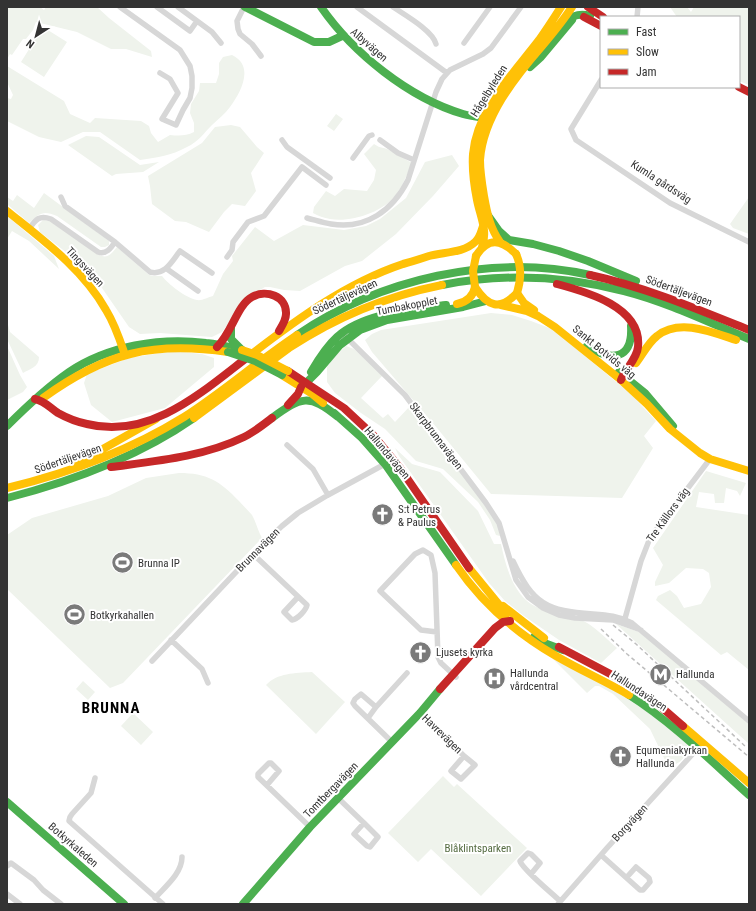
<svg xmlns="http://www.w3.org/2000/svg" width="756" height="911" viewBox="0 0 756 911" font-family="'Roboto Condensed',sans-serif">
<style>
.green{fill:#eff3ec}
.lines{fill:none;stroke-linecap:round;stroke-linejoin:round}
.street{stroke:#d7d7d7;stroke-width:5.5}
.fast{stroke:#4caf50;stroke-width:8}
.slow{stroke:#ffc107;stroke-width:8}
.jam{stroke:#c62828;stroke-width:8}
.rail{stroke:#bebebe;stroke-width:1.5;stroke-dasharray:4 3;stroke-linecap:butt}
.fast-bridge{stroke:#4caf50;stroke-width:8}
.slow-bridge{stroke:#ffc107;stroke-width:8}
.labels{text-anchor:middle;dominant-baseline:central;stroke-width:4;stroke-linejoin:round;paint-order:stroke}
.street-label{font-size:11px;fill:#333;stroke:#fff}
.poi-label{font-size:11px;fill:#333;stroke:#fff;text-anchor:start}
.park-label{font-size:11px;fill:#556c42;stroke:#fff}
.district-label{font-size:15px;font-weight:bold;letter-spacing:1px;fill:#000;stroke:#fff}
</style>
<rect width="100%" height="100%" fill="#fff"/>
<path class="green" d="M7,7H40L44,10L46,7H97L109,18L151,51L152,57L126,49H111L77,32L36,22L34,27L33,30L26,39H23L12,55L10,54L7,59Z
M670,7H687L691,12L694,7H749V85L739,81V17H677Z
M43,27L67,42L44,77L21,62Z
M232,55C255,66 241,92 230,107C225,114 218,119 212,125C204,133 198,142 187,147C170,156 159,157 140,160L100,132H83L61,142L39,137L7,121V98L11,99L13,95L7,82V66L64,101L70,114L90,123L95,118L141,121L149,126L151,133L158,142L170,135C179,136 186,136 194,132V123L190,113L191,104L199,91L200,83H216L219,74V63L223,57Z
M336,114L343,119L334,131L327,126Z
M231,125L240,127L257,147L264,153L251,173L256,191L245,206L232,204L224,212L209,232L186,222L175,221L152,204L150,186L148,176L202,143L215,127Z
M86,136L99,137L140,165L159,162L143,172L116,174L112,176L68,145Z
M374,144C381,149 384,147 389,150C397,154 404,159 412,163C407,174 403,186 395,196C383,212 350,223 330,219C324,218 318,216 313,213L314,207L326,191L335,196L344,189L367,191L374,180L376,170L364,154Z
M452,155L459,166L433,196L396,234L362,261L345,266L300,291L284,290L270,287H265L241,301L234,316L222,332L212,337L160,333L140,334L129,327L102,288L85,267L40,232L38,225L43,220L50,221L99,255C108,259 111,254 117,247L148,274L152,276H162C168,284 186,298 197,300C202,301 208,297 213,296L223,274L233,261L232,256L255,227L274,241L303,225L344,230L366,226L380,219L406,198L425,162Z
M44,193L109,241V245L105,247H101L57,216C43,210 40,213 29,223L7,204V197L13,201L17,195L34,208Z
M749,197V234L733,228L730,224Z
M7,216L54,256L59,269L29,241L12,231L7,239Z
M491,313L512,315L531,321L552,329L631,394L656,421L644,436L653,448L622,498L491,494L437,428L372,352L365,340L372,334L381,330Z
M7,321L10,332L39,357C39,367 30,369 23,373L7,339Z
M7,346L20,375L27,387L23,392L7,400Z
M346,346L354,349L383,375L361,398L383,418L388,414L395,422L411,405L498,523L500,536L496,535L490,520L478,502L443,469L416,461L385,429L361,413L335,393L327,382V367L335,356Z
M173,351L202,354L214,358V367L165,408L112,422L91,405L84,383L87,374L129,358Z
M395,448L412,464L440,472L478,511L494,544H501C506,568 515,601 542,609C555,613 571,615 583,621C592,624 609,641 617,648L601,663L559,640L524,616L505,601L489,583L399,456Z
M706,471L746,483L740,496L737,491L726,488L724,503H715L714,494L699,492L696,507L749,515V670L727,652L721,655L656,600L658,596L670,590L677,596L684,608L701,604L711,587L709,573L703,569L686,568L669,583L655,586V582L663,565L653,548Z
M179,473C207,473 220,481 239,501C243,506 248,510 252,515C256,522 258,531 262,538L123,683L110,688L7,589V535L32,518L108,496L146,478Z
M616,624L639,632L653,643L749,724V744Z
M553,659L609,687L655,717L687,744C689,751 683,761 676,764C672,765 669,764 666,762L650,729L613,694L599,686H595L587,693Z
M312,672L345,702L316,734L266,685C277,673 295,673 312,672Z
M83,681L95,692L88,700L76,689Z
M133,713L153,732L141,745L121,726Z
M443,776L454,787L457,784L527,848L481,896L431,849L418,862L388,833Z"/>
<g class="lines">
<path class="street" d="M120,7L180,50L190,66L192,76V88L190,98L183,110L176,125L162,119L178,93L170,79L160,73
M157,7L190,31L197,21
M178,7L212,32L221,43
M244,7L237,21L238,29L240,34L252,44L261,56
M357,7L447,73
M393,7C405,15 433,31 436,44
M637,17L638,7
M464,43L490,7
M601,80L571,129L576,140L670,203L749,242
M282,140L287,147L330,178
M380,140L398,153L414,160
M353,158L369,136L372,135
M307,218C315,220 323,223 331,224C366,230 393,210 408,180L436,92L442,79L450,70L483,54L491,48L521,7
M29,229C36,219 39,215 51,219L98,252C106,255 111,248 115,242L65,206L61,197
M115,242L150,272C165,276 172,261 180,251L212,273
M227,257L232,250L233,242L248,222L264,216L302,167L326,185
M167,269L198,291
M345,336L405,395L486,503L499,523L516,580L528,597L543,608L559,615L575,618L613,620L641,630
M287,445L313,469L328,495
M253,554L307,605C306,610 298,619 292,620L284,612L298,597
M513,561C533,604 547,611 593,614C607,615 619,616 632,623L749,721
M624,622L641,561L650,538L710,459
M437,632L421,630L380,591L415,554L423,550L431,555L435,573L438,657L441,663L456,677
M171,640L202,669L208,683
M152,661L253,554L282,526L298,513L328,495L385,464L389,463L398,467
M376,707L407,673
M420,713L464,756L451,771L461,779L475,765L464,756
M368,718L376,707L361,694L355,699L353,703L355,706L392,742
M95,778L91,793L72,814L70,817L69,821L163,904
M267,785L279,771L271,763H269L258,774V777L310,827
M338,798L364,823L354,834L367,846L370,847L378,837L364,823
M601,855L640,890H643L650,882L649,878L636,867L627,877
M7,866L11,863L34,880L43,890L61,904
M531,874L540,863L531,854L528,853L520,861C522,869 553,894 560,901
M7,894L20,904
M155,898C166,886 182,873 182,857
M558,904L607,848L699,747"/>
<path class="fast" d="M245,7L314,42H329L342,36
M321,7C353,53 409,98 463,114C470,116 477,117 484,118
M566,22C573,15 580,13 590,16
M530,67L541,57L572,20
M487,214L499,231L509,240L533,244L559,251L588,261L636,281
M442,285C503,273 565,276 624,291C667,302 708,322 749,339
M231,328V339L242,350
M297,335C380,279 491,253 590,275
M587,346C611,362 633,360 631,326
M311,372C318,360 327,346 337,337C364,313 411,310 446,305
M619,372L645,393L673,426
M304,385L317,372L340,345L360,330L387,320L463,307L486,301
M334,413L362,438L385,464L456,565
M272,418C301,397 309,393 338,417
M7,426C26,407 46,388 69,372C108,346 160,337 206,343C218,344 230,347 242,350
M7,498C73,481 138,457 194,418
M534,637L547,644L563,650
M629,695C673,723 710,760 749,795
M7,802L124,904
M243,904L310,827L420,713L440,689"/>
<path class="slow" d="M7,211C43,240 83,269 106,310C114,323 119,337 124,352
M500,242C490,228 487,213 484,196C482,184 480,172 480,160C483,117 515,77 542,46C553,33 563,21 572,7
M482,247C488,230 480,216 477,200C474,185 472,169 473,154C477,110 513,74 539,40C547,29 554,18 561,7
M476,256C488,237 501,239 516,254
M475,287C488,307 500,311 517,293L524,303L534,310
M457,304C467,302 473,297 475,287
M501,305L527,311L538,316L555,327L621,380L647,404L670,429L700,453L710,459L749,471
M249,356C296,320 346,283 403,264C411,262 420,259 429,256C443,252 464,253 475,242C480,238 481,232 483,226
M636,363C643,354 648,343 657,336C679,318 712,332 736,340
M282,375L311,393L323,403
M43,398C105,353 152,341 228,352
M194,418L289,348C336,317 387,296 442,285
M78,463L156,419
M7,488C69,473 129,451 184,417C223,392 258,361 297,335
M456,565C482,603 516,633 556,656C580,670 605,681 629,695
M469,568L505,612L506,621
M503,606L544,638
M683,726L749,783"/>
<path class="jam" d="M588,7L603,17
M584,17L601,26
M739,87L749,92
M590,275C645,287 697,309 749,330
M557,284C587,292 642,307 638,347C637,359 625,369 621,380
M217,347C232,333 237,305 252,297C266,289 287,296 286,314C286,320 282,326 279,331
M288,371L344,408L374,436L400,468L469,568
M35,399C45,401 50,408 58,413C67,418 77,422 87,424C150,440 202,392 249,356
M288,405L298,394L301,387
M111,467C156,461 203,457 244,437C254,432 263,425 272,418
M559,647L616,677L660,706L683,726
M440,689L495,628L503,622L510,621"/>
<path class="rail" d="M613,625L636,644L746,747
M601,629L627,654L749,757"/>
<path class="fast-bridge" d="M228,352L255,361L282,375"/>
<path class="slow-bridge" d="M516,254C522,267 521,280 517,293
M475,287L473,271L476,256
M242,350L257,355L288,371"/>
</g>
<defs>
<symbol id="church-disc" viewBox="-11 -11 22 22"><circle r="9.5" fill="#7a7a7a" stroke="#fff"/><path d="M-1.2-6h2.4v3.5h3.3v2.4h-3.3V6h-2.4V-.1h-3.3v-2.4h3.3Z" fill="#fff"/></symbol>
<symbol id="stadium-disc" viewBox="-11 -11 22 22"><circle r="9.5" fill="#7a7a7a" stroke="#fff"/><path d="M0-5a6.5 5 0 1 0 0 10a6.5 5 0 1 0 0-10ZM-3.5-1.8h7v3.6h-7Z" fill="#fff"/></symbol>
<symbol id="metro-disc" viewBox="-11 -11 22 22"><circle r="9.5" fill="#7a7a7a" stroke="#fff"/><path d="M-5.5 5V-5H-3L0 0L3-5H5.5V5H3V-.5L0 4L-3-.5V5Z" fill="#fff"/></symbol>
<symbol id="hospital-disc" viewBox="-11 -11 22 22"><circle r="9.5" fill="#7a7a7a" stroke="#fff"/><path d="M-5-5h3v3.5h4V-5h3V5h-3V1.5h-4V5h-3Z" fill="#fff"/></symbol>
</defs>
<g fill-rule="evenodd">
<use href="#church-disc" x="370" y="502" width="25" height="25"/>
<use href="#stadium-disc" x="110" y="550" width="25" height="25"/>
<use href="#stadium-disc" x="62" y="602" width="25" height="25"/>
<use href="#church-disc" x="408" y="640" width="25" height="25"/>
<use href="#metro-disc" x="648" y="662" width="25" height="25"/>
<use href="#hospital-disc" x="482" y="666" width="25" height="25"/>
<use href="#church-disc" x="608" y="744" width="25" height="25"/>
</g>
<g class="labels">
<g class="street-label">
<text transform="translate(369 45) rotate(41)">Albyvägen</text>
<text transform="translate(489 91) rotate(-58)">Hågelbyleden</text>
<text transform="translate(661 182) rotate(33)">Kumla gårdsväg</text>
<text transform="translate(85 267) rotate(47)">Tingsvägen</text>
<text transform="translate(679 291) rotate(20)">Södertäljevägen</text>
<text transform="translate(345 297) rotate(-25)">Södertäljevägen</text>
<text transform="translate(407 306) rotate(-11)">Tumbakopplet</text>
<text transform="translate(604 352) rotate(39)">Sankt Botvids väg</text>
<text transform="translate(436 436) rotate(53)">Skarpbrunnavägen</text>
<text transform="translate(387 453) rotate(50)">Hallundavägen</text>
<text transform="translate(68 459) rotate(-19)">Södertäljevägen</text>
<text transform="translate(668 515) rotate(-54)">Tre Källors väg</text>
<text transform="translate(258 550) rotate(-45)">Brunnavägen</text>
<text transform="translate(639 691) rotate(33)">Hallundavägen</text>
<text transform="translate(442 734) rotate(44)">Havrevägen</text>
<text transform="translate(331 790) rotate(-46)">Tomtbergavägen</text>
<text transform="translate(630 823) rotate(-47)">Borgvägen</text>
<text transform="translate(73 845) rotate(41)">Botkyrkaleden</text>
</g>
<g class="poi-label">
<text x="398" y="509">S:t Petrus<tspan x="398" dy="13">&amp; Paulus</tspan></text>
<text x="138" y="563">Brunna IP</text>
<text x="90" y="615">Botkyrkahallen</text>
<text x="436" y="652">Ljusets kyrka</text>
<text x="510" y="673">Hallunda<tspan x="510" dy="13">vårdcentral</tspan></text>
<text x="676" y="674">Hallunda</text>
<text x="636" y="750">Equmeniakyrkan<tspan x="636" dy="13">Hallunda</tspan></text>
</g>
<g class="park-label">
<text x="478" y="848">Blåklintsparken</text>
</g>
<g class="district-label">
<text x="111" y="708">BRUNNA</text>
</g>
</g>
<rect width="756" height="911" fill="none" stroke="#333333" stroke-width="16"/>
<rect x="600" y="16" width="140" height="72" fill="#ffffff" stroke="#adadad"/>
<rect x="608" y="29" width="20" height="6" fill="#4caf50" stroke="#adadad"/>
<text x="636" y="36" font-size="12" fill="#333333">Fast</text>
<rect x="608" y="49" width="20" height="6" fill="#ffc107" stroke="#adadad"/>
<text x="636" y="56" font-size="12" fill="#333333">Slow</text>
<rect x="608" y="69" width="20" height="6" fill="#c62828" stroke="#adadad"/>
<text x="636" y="76" font-size="12" fill="#333333">Jam</text>
<g transform="translate(36 36) rotate(216)" stroke="#ffffff" stroke-width="3" paint-order="stroke">
<path d="M0-3L7 15L0 10L-7 15Z" fill="#333333"/>
<text y="-6" font-size="11" font-weight="bold" text-anchor="middle" fill="#333333">N</text>
</g>
</svg>
